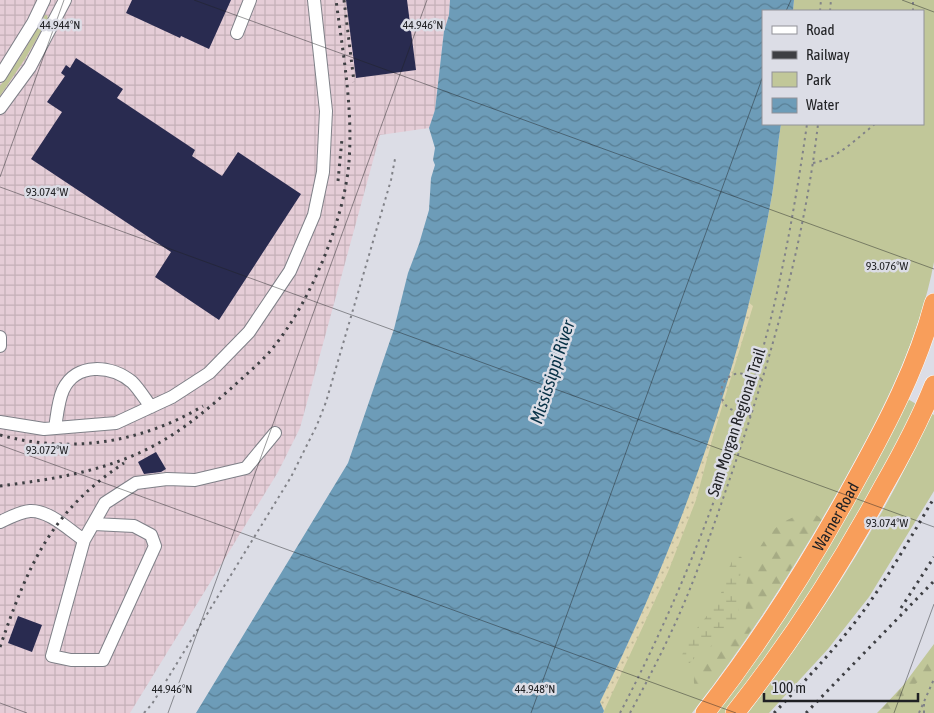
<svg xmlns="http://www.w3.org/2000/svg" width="934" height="713" viewBox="0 0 934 713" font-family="'Asap Condensed',sans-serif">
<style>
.industrial{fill:url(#industrial-grid)}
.green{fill:#c1c799}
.forest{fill:url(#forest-firs)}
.wetland{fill:url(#wetland-marsh)}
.sand{fill:url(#sand-dots)}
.water{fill:url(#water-waves)}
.building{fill:#292b50}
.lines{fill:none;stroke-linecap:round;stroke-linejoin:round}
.minor-casing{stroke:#7f8088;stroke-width:14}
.highway-casing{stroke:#fff;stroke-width:20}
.path{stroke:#818288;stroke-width:2;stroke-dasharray:2.5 4;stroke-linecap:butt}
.minor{stroke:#fff;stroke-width:12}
.highway{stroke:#f89e5b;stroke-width:19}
.rail{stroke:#3e3f43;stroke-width:3;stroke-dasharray:2.5 5;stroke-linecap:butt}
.ticks{fill:none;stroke:#202124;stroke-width:1;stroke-opacity:0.45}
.labels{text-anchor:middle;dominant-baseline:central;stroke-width:5;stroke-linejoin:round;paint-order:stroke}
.street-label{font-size:16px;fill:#202124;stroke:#dcdde6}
.water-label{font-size:18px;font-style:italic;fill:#063045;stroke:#dcdde6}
.ticks-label{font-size:12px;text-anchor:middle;fill:#202124;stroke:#dcdde6;stroke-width:5;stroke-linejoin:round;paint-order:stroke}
</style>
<defs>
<pattern id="industrial-grid" width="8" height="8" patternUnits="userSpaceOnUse" patternTransform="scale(1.25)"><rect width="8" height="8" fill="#e5cdd7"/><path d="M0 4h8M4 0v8" fill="none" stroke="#c4b0b8"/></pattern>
<pattern id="forest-firs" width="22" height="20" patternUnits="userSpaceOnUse" patternTransform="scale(1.25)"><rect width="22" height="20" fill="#c1c799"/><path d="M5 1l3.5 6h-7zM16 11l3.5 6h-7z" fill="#a6ab84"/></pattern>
<pattern id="wetland-marsh" width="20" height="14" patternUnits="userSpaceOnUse" patternTransform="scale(1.25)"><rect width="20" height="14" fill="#c1c799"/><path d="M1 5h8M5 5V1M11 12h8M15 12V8" fill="none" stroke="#a6ab84"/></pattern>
<pattern id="sand-dots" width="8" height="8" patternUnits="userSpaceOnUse" patternTransform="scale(1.25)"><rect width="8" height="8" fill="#ded5b0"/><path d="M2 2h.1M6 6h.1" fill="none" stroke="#beb797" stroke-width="1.8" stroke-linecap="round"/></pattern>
<pattern id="water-waves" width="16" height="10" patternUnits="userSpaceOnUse" patternTransform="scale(1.25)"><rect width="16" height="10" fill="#6d9cb8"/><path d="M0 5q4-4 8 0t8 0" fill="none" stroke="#597f95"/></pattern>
</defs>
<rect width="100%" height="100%" fill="#dcdde6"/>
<path class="industrial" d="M0,0H450L449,15L444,31L435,110L429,128L380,135L300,428L278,472L130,713H0Z"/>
<path class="green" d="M794,0H934V262C920,337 884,409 847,475C801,558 750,638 692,713H603L604,711L600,702C679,543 741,371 772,195C776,172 777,147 781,124H923V11H793Z
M45,15H47L48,19L25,59L0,96V86L21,56Z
M906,398L918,405L845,541L753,678L726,713H715Z
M932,414L934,415V491L869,597L828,649L769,713H748C791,656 832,597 868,536C892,496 912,455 932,414Z
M934,644V713H877L902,687Z"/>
<path class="forest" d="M808,514L816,515L822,519L770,603L711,688L698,690C685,680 706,649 716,641C725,635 737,636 742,626C748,614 745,601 746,588C749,556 773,516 808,514Z
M934,645V669L914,685L887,713H878L910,678Z"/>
<path class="wetland" d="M737,555L741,556L743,562L737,591L740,621C733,631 718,631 709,639C700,647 695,663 683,667C675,648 706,619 716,604C725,590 726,565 737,555Z"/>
<path class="sand" d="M748,302L753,306L714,433L696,500L668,572L604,711L600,702C663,575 713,441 748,302Z"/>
<path class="water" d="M450,0H794L793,11H763V124H781C777,147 776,172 772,195C741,371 679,542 600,702L604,711L603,713H196L348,463L394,329L408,273L419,244L429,210L431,178L435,165L433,160L435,148L429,128L435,110L444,31L449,15Z"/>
<path class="building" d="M132,0H231L209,49L181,36L180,38L126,13Z
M346,0H407L416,70L356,78Z
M76,58L123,89L117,98L195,150L192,156L222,176L238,152L301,194L219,320L155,277L171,252L31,159L62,112L47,102L65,76L61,73L66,65L70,68Z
M156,452L166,469L161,472L144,474L138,462Z
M18,616L42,625L32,652L8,643Z"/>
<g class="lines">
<defs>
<path id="minor" d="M237,33L250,0
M0,76L33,23L44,0
M0,108L30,67L65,0
M0,337V346
M0,422L44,429L116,423L172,397L209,373L249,332L290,271L314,215L323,172L326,111L314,0
M55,428C57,416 58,401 63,390C76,362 111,365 132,382C139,389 145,399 151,407
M0,522C9,518 19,512 30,511C49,510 69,530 84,540
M94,524L134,526L151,535L155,546L103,660H71L52,656L84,540L105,503L136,483L167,479L195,480L246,468L275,433"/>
<g id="highway">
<path id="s1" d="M705,713C762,640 812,561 856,480C887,424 918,365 934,303"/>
<path d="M735,713C791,642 840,566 883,487C902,454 920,420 934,385"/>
</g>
</defs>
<use href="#minor" class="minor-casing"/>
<use href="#highway" class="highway-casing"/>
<path class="path" d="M820,11L821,0
M830,11L831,0
M913,11V0
M813,163C837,159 856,139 875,124
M751,416C744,414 735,412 729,408C716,399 720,378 735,374C744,372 754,377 762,379
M144,713L152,704L291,477L317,425L326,402L391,180L395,159
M620,713C686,587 737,452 772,314C787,251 798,187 807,124
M630,713C650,676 669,639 685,601C705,553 721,504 738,455C774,347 805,237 818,124
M919,713L934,679
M924,713V704"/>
<use href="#minor" class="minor"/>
<use href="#highway" class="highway"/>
<path class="rail" d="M344,0L354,82
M338,181L342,139
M0,435C70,454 141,443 203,406
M0,486C47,480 95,473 139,453C177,436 207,410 237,383C249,372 262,361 272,349C310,303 344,221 349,162C353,107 343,54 336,0
M901,608L934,557
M0,647C28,566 50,512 124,463
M774,713C806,680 838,646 865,609C890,574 912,535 934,498
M806,713L934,581"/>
</g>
<path class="ticks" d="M194,0L934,269M902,0L934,12M786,11L791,0M0,177L64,0M0,187L934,527M0,445L736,713M0,703L27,713M168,713L427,0M531,713L763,76M894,713L934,604"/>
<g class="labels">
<g class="street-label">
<text transform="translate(736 422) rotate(-72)">Sam Morgan Regional Trail</text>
<text stroke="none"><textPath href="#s1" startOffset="236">Warner Road</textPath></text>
</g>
<g class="water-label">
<text transform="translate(552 372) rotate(-72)">Mississippi River</text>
</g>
</g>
<g class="ticks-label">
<text x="60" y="29">44.944°N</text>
<text x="423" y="29">44.946°N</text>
<text x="47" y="196">93.074°W</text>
<text x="887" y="270">93.076°W</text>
<text x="47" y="454">93.072°W</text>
<text x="887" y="527">93.074°W</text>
<text x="172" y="693">44.946°N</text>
<text x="535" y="693">44.948°N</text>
</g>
<rect x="762" y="10" width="162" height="115" fill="#dcdde6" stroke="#919298"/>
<rect x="772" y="26" width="25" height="8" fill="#ffffff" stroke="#919298"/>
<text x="806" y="35" font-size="15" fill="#202124">Road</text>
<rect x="772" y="51" width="25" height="8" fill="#3e3f43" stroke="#919298"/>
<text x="806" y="60" font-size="15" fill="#202124">Railway</text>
<rect x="772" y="72" width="25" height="15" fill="#c1c799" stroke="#919298"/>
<text x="806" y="85" font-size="15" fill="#202124">Park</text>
<rect x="772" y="98" width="25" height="15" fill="url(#water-waves)" stroke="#919298"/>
<text x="806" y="110" font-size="15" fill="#202124">Water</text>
<path d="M764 693v8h154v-8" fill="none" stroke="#202124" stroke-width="2.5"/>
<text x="772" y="693" font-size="15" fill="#202124" stroke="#dcdde6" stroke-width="4" paint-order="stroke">100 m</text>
</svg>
